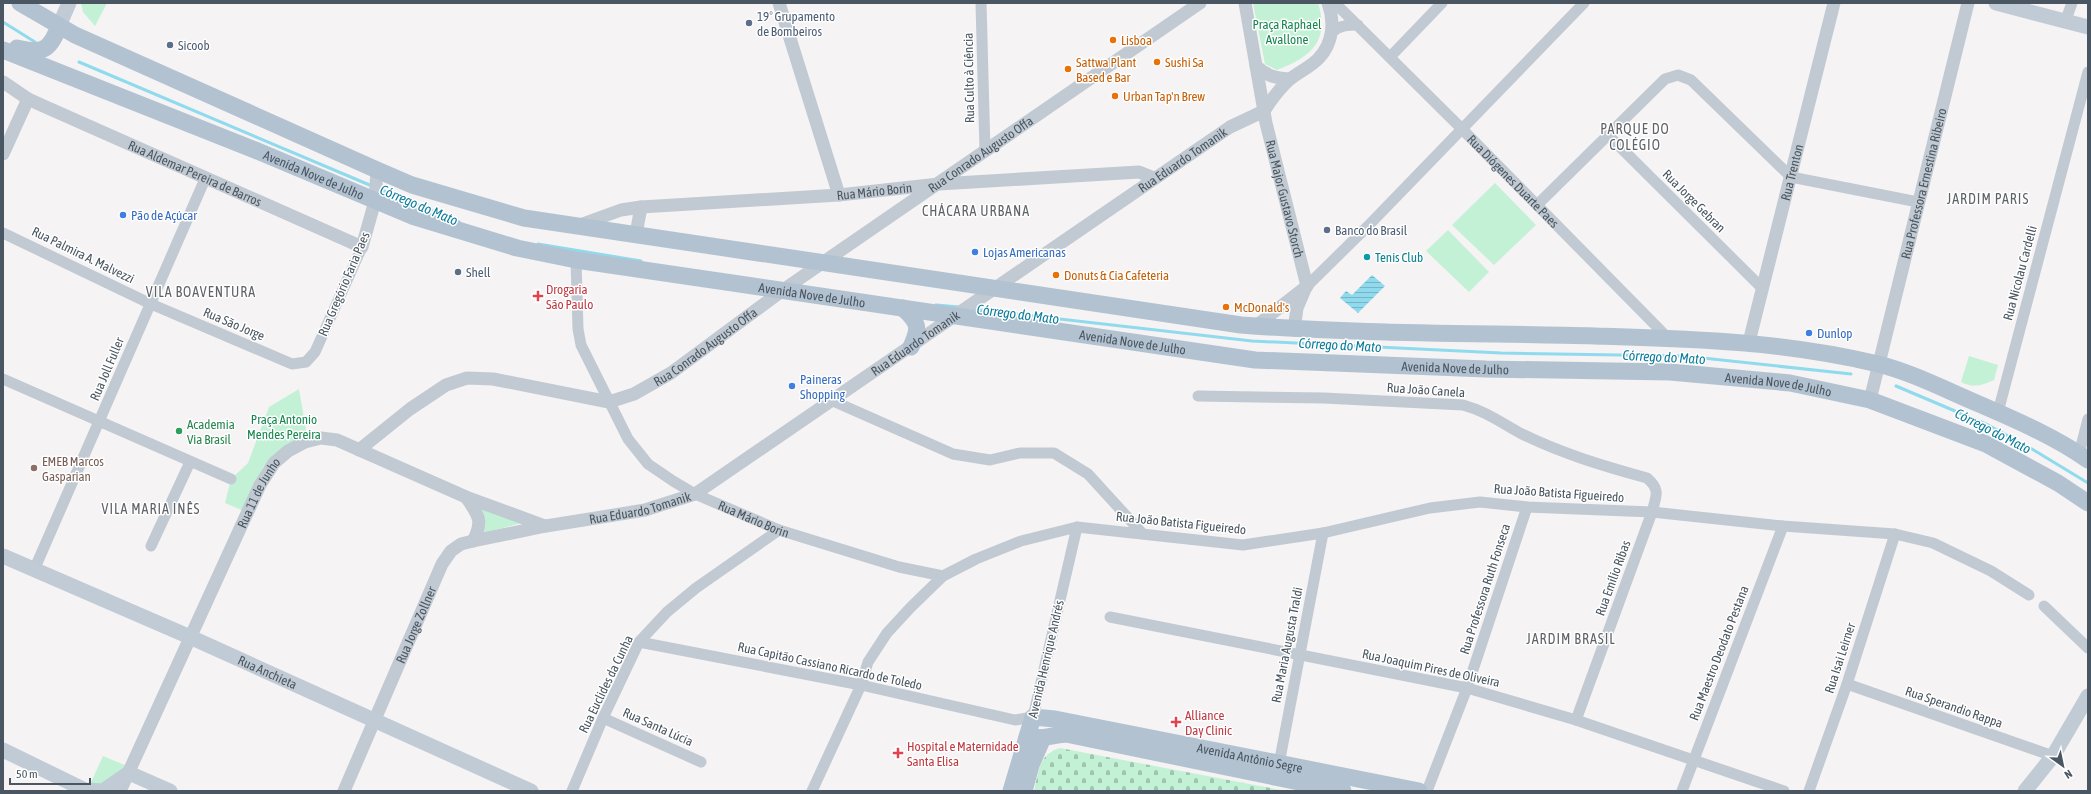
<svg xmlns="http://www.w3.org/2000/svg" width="2091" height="794" viewBox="0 0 2091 794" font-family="'Asap Condensed',sans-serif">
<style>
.cemetery{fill:url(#cemetery-stones)}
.park{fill:#c3f1d5}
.water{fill:url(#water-rules)}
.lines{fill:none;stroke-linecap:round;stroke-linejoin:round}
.stream{stroke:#90daee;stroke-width:3}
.minor{stroke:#c1cad2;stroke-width:11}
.tertiary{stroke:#c1cad2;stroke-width:13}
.secondary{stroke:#c1cbd6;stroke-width:15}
.primary{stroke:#b3c2d1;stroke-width:17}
.service-dot{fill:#5c6f8a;stroke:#fff;stroke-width:1.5}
.food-dot{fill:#e8710a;stroke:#fff;stroke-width:1.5}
.shop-dot{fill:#3f7fe0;stroke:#fff;stroke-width:1.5}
.culture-dot{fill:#0f9aa8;stroke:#fff;stroke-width:1.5}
.health-dot{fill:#e0444e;stroke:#fff;stroke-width:1.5}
.leisure-dot{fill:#2e9e5b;stroke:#fff;stroke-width:1.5}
.education-dot{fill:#8d6e63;stroke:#fff;stroke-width:1.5}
.labels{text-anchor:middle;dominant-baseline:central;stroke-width:3;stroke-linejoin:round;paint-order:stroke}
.service-label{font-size:13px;fill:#4e5e75;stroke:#fff;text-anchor:start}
.park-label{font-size:13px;fill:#17864f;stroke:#fff}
.food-label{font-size:13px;fill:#c56008;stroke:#fff;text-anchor:start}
.street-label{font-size:13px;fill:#4a5661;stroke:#fff}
.shop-label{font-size:13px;fill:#366cbe;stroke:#fff;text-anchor:start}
.culture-label{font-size:13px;fill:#0d838f;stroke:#fff;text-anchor:start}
.health-label{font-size:13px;fill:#be3a42;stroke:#fff;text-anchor:start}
.leisure-label{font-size:13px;fill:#27864d;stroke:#fff;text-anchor:start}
.education-label{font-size:13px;fill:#785e54;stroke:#fff;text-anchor:start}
.neighbourhood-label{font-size:14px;letter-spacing:1px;fill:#5f6368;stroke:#fff}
.water-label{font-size:14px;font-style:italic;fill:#0c7c9b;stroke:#fff}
</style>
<defs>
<pattern id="cemetery-stones" width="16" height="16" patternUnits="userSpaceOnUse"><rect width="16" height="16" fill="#c3f1d5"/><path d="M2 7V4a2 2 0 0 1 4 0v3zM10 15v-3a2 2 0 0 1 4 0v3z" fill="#a0c6b0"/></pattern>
<pattern id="water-rules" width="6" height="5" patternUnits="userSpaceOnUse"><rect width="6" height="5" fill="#90daee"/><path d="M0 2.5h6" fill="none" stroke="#78b4c4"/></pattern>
</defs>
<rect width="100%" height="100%" fill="#f5f3f3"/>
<path class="cemetery" d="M1060,748L1286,791H1034C1039,771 1038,755 1060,748Z"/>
<path class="park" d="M81,3H107L95,26L83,12Z
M1253,3H1318C1330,41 1311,57 1277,70L1265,64Z
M1495,183L1536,225L1494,265L1452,225Z
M1448,230L1489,272L1469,292L1426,251Z
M1969,356L1998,365L1994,380C1981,386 1973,388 1961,382Z
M299,389L307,436L263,467L244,511L225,503L231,479L248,463L269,407Z
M477,505L525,522L481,534Z
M103,756L127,766L113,791L88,789Z"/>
<path class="water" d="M1372,275L1385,286L1358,313L1340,298L1346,291L1352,295Z"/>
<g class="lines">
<path class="stream" d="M3,22L35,42
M79,62L372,186
M379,189L459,222
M538,244L641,261
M936,305L959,307
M972,309L1252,341L1501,353L1684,356L1851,374
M1896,386L1988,425L2032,449L2088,483"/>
<g class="minor">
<path d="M981,3L985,151"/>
<path id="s1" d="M1335,3L1461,128L1668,338"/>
<path d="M2065,22L2072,3"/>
<path d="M1332,32C1341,25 1348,25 1358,25"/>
<path d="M1390,57L1442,3"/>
<path d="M1608,135L1761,287"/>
<path d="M1537,205L1665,79L1678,75L1691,80L1791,177L1918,202"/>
<path d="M3,233L151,304L292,364L306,362L315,352L362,247"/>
<path id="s2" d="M576,260L578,329L581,345L628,439L648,464L673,481L695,494L779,530L899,567L943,576"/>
<path d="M1307,286L1367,227L1584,3"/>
<path d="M3,379L231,479"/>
<path d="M1198,396L1324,398L1463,405C1485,411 1500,422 1520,433C1560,453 1603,466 1647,478C1661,490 1656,496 1652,512L1576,720"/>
<path d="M833,401L953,454L990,460L1020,453H1054L1088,474L1141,532"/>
<path d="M1998,412L2088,72"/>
<path d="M2079,454L2088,419"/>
<path d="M151,546L190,462"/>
<path d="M34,570L205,179"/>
<path d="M2044,606L2088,648"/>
<path d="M1110,617L1467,688L1576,720L1784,791"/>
<path d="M639,642L861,685L1015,720L1033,717L1077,527"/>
<path d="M1847,684L2053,756"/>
<path d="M603,718L701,762"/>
<path d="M1279,764L1323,533"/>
<path d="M572,791L603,718L639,642L667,612L696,588L779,530"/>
<path d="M812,791L861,685L868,662L887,633L911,607L943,576L976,559L1021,541L1077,527L1243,545L1323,533L1430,508L1480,502L1527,507L1652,512L1783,526L1895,534L1933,543L1991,571L2029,595"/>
<path d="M1427,791L1467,688L1527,507"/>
<path d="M1682,791L1783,526"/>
<path d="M1809,791L1847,684L1895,534"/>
</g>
<g class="tertiary">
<path d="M779,3L839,195"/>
<path id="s3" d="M1245,3L1266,123L1307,286"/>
<path d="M1256,66C1267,76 1275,78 1289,79"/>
<path id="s4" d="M3,82L28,99L48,108L362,247L375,201L377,170"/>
<path d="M1264,111C1271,100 1279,89 1289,80C1298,72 1311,67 1319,58C1333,43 1335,22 1328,3"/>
<path d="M3,154L28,99"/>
<path id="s5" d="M577,226L621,210L641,207L839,195L939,184L1139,172L1154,178"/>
<path d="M636,234L641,207"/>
<path d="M1256,326L1307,286"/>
<path d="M1294,330L1297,308L1306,287"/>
<path id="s6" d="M1749,342L1834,3"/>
<path id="s7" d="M1870,400L1968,3"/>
<path id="s8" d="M359,450L410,409L446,385L467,378L493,379L609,402L634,394L671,373L783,290L1200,3"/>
<path d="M466,497C478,515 484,520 473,541"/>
<path id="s9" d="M120,791L260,485L274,463L288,451L305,442L321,438L337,440L466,497L545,526"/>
<path id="s10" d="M344,791L442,564L451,551L461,544L473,541L546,526L645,510L695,494L1230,127L1264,111"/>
</g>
<g class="secondary">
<path d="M1996,3L2088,27"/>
<path d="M59,26L69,3"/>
<path id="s11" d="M3,556L190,637L531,791"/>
<path d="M3,750L85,790L103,791L129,773L170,791"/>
<path d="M2025,791L2053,756L2088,696"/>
</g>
<g class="primary">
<path d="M20,3L75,35L377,170L412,185L524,218L1241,325C1359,334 1477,333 1595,336C1693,339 1782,341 1878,364C1911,372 1948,391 1979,404C2016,420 2055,437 2088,460"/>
<path d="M17,48C42,54 50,51 59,26"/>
<path id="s12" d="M3,50L255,150L412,216L517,248L576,260L1255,360L1486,369L1670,372L1790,383L1870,400L1986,444L2058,483L2088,503"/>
<path d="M903,308C919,323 920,327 911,347"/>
<path d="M1027,737C1046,740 1049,735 1066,734L1343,791"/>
<path id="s13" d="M1011,791L1033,717L1055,719L1419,791"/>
<path d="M1024,791L1031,765L1042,740"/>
</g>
</g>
<g class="service-dot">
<circle cx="749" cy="23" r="4"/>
<circle cx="170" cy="45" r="4"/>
<circle cx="1327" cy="230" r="4"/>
<circle cx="458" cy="272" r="4"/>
</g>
<g class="food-dot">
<circle cx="1113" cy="40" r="4"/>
<circle cx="1157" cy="62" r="4"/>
<circle cx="1068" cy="69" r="4"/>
<circle cx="1115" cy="96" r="4"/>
<circle cx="1056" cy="275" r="4"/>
<circle cx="1226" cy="307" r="4"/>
</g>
<g class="shop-dot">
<circle cx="123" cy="215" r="4"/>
<circle cx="975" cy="252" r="4"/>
<circle cx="1809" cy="333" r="4"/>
<circle cx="792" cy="386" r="4"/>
</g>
<circle class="culture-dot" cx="1367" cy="257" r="4"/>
<g class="health-dot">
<path d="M536 290h4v4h4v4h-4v4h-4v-4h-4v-4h4z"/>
<path d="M1174 716h4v4h4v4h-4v4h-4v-4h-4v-4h4z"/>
<path d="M896 747h4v4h4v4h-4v4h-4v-4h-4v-4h4z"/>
</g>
<circle class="leisure-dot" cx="179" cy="431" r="4"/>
<circle class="education-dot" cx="34" cy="468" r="4"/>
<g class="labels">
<g class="service-label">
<text x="757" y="16">19º Grupamento<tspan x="757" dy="15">de Bombeiros</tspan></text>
<text x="178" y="45">Sicoob</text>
<text x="1335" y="230">Banco do Brasil</text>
<text x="466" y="272">Shell</text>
</g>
<g class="park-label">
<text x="1287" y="24">Praça Raphael<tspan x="1287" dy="15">Avallone</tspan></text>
<text x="284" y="419">Praça Antonio<tspan x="284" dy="15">Mendes Pereira</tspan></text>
</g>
<g class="food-label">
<text x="1121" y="40">Lisboa</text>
<text x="1076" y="62">Sattwa Plant<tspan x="1076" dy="15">Based e Bar</tspan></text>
<text x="1165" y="62">Sushi Sa</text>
<text x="1123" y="96">Urban Tap'n Brew</text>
<text x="1064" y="275">Donuts &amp; Cia Cafeteria</text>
<text x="1234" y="307">McDonald's</text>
</g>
<g class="street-label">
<text transform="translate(969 78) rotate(-91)">Rua Culto à Ciência</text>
<text stroke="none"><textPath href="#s8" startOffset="723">Rua Conrado Augusto Offa</textPath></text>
<text stroke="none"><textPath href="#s10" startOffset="1106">Rua Eduardo Tomanik</textPath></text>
<text stroke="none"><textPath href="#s6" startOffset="175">Rua Trenton</textPath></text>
<text stroke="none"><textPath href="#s4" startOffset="213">Rua Aldemar Pereira de Barros</textPath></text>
<text stroke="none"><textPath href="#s12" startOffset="335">Avenida Nove de Julho</textPath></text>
<text stroke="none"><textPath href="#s1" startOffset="252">Rua Diógenes Duarte Paes</textPath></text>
<text stroke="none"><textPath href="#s7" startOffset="223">Rua Professora Ernestina Ribeiro</textPath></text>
<text stroke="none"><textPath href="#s5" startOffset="301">Rua Mário Borin</textPath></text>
<text stroke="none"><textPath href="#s3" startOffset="200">Rua Major Gustavo Storch</textPath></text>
<text transform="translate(1694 201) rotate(45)">Rua Jorge Gebran</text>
<text transform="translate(83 255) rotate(26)">Rua Palmira A. Malvezzi</text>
<text transform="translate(2020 273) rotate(-75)">Rua Nicolau Cardelli</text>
<text transform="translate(344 284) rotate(-67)">Rua Gregório Faria Paes</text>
<text stroke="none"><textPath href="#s12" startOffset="850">Avenida Nove de Julho</textPath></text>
<text transform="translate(234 324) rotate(23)">Rua São Jorge</text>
<text stroke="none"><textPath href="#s10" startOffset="782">Rua Eduardo Tomanik</textPath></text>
<text stroke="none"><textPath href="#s12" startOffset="1174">Avenida Nove de Julho</textPath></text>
<text stroke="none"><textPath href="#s8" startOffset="387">Rua Conrado Augusto Offa</textPath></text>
<text stroke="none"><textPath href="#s12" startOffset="1498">Avenida Nove de Julho</textPath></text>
<text transform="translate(107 369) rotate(-67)">Rua Joll Fuller</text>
<text stroke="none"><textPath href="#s12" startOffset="1822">Avenida Nove de Julho</textPath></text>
<text transform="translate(1426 390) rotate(4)">Rua João Canela</text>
<text transform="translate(1559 493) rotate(4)">Rua João Batista Figueiredo</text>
<text stroke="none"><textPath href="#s9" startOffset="329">Rua 11 de Junho</textPath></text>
<text stroke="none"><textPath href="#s10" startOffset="458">Rua Eduardo Tomanik</textPath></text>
<text stroke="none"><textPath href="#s2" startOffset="342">Rua Mário Borin</textPath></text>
<text transform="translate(1181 523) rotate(6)">Rua João Batista Figueiredo</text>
<text transform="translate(1613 578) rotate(-70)">Rua Emílio Ribas</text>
<text transform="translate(1485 589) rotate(-72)">Rua Professora Ruth Fonseca</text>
<text stroke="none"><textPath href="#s10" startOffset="181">Rua Jorge Zollner</textPath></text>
<text transform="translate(1287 645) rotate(-79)">Rua Maria Augusta Traldi</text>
<text transform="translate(1719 653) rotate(-69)">Rua Maestro Deodato Pestana</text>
<text transform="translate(1840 658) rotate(-72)">Rua Isai Leirner</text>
<text transform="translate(1046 659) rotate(-77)">Avenida Henrique Andrés</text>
<text transform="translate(830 666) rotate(12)">Rua Capitão Cassiano Ricardo de Toledo</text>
<text transform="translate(1431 668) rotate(12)">Rua Joaquim Pires de Oliveira</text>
<text stroke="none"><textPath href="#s11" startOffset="289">Rua Anchieta</textPath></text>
<text transform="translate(606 684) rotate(-64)">Rua Euclides da Cunha</text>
<text transform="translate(1954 707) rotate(19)">Rua Sperandio Rappa</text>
<text transform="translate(658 727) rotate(24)">Rua Santa Lúcia</text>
<text stroke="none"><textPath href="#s13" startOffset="298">Avenida Antônio Segre</textPath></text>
</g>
<g class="shop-label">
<text x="131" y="215">Pão de Açúcar</text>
<text x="983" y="252">Lojas Americanas</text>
<text x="1817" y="333">Dunlop</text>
<text x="800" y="379">Paineras<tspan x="800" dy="15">Shopping</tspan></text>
</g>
<g class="culture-label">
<text x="1375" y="257">Tenis Club</text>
</g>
<g class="health-label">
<text x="546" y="289">Drogaria<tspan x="546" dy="15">São Paulo</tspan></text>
<text x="1185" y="715">Alliance<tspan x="1185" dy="15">Day Clinic</tspan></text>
<text x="907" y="746">Hospital e Maternidade<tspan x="907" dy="15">Santa Elisa</tspan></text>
</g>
<g class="leisure-label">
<text x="187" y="424">Academia<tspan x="187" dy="15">Via Brasil</tspan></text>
</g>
<g class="education-label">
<text x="42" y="461">EMEB Marcos<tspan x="42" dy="15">Gasparian</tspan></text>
</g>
<g class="neighbourhood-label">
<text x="1635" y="129">PARQUE DO<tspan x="1635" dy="16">COLÉGIO</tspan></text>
<text x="1988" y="199">JARDIM PARIS</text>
<text x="976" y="211">CHÁCARA URBANA</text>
<text x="201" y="292">VILA BOAVENTURA</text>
<text x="151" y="509">VILA MARIA INÊS</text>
<text x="1571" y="639">JARDIM BRASIL</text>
</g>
<g class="water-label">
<text transform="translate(419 205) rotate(23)">Córrego do Mato</text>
<text transform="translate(1018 314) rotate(7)">Córrego do Mato</text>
<text transform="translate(1340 345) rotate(3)">Córrego do Mato</text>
<text transform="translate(1664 357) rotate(3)">Córrego do Mato</text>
<text transform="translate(1993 431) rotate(27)">Córrego do Mato</text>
</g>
</g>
<rect width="2091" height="794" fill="none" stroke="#4a5661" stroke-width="8"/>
<g transform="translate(2063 766) rotate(147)" stroke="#ffffff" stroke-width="3" paint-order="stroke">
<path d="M0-3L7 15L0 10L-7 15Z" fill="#4a5661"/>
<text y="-6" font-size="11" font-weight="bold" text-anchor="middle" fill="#4a5661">N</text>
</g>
<path d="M10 778v6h80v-6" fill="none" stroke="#4a5661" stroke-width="2"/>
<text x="16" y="778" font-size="12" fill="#4a5661" stroke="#ffffff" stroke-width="3" paint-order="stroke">50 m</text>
</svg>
